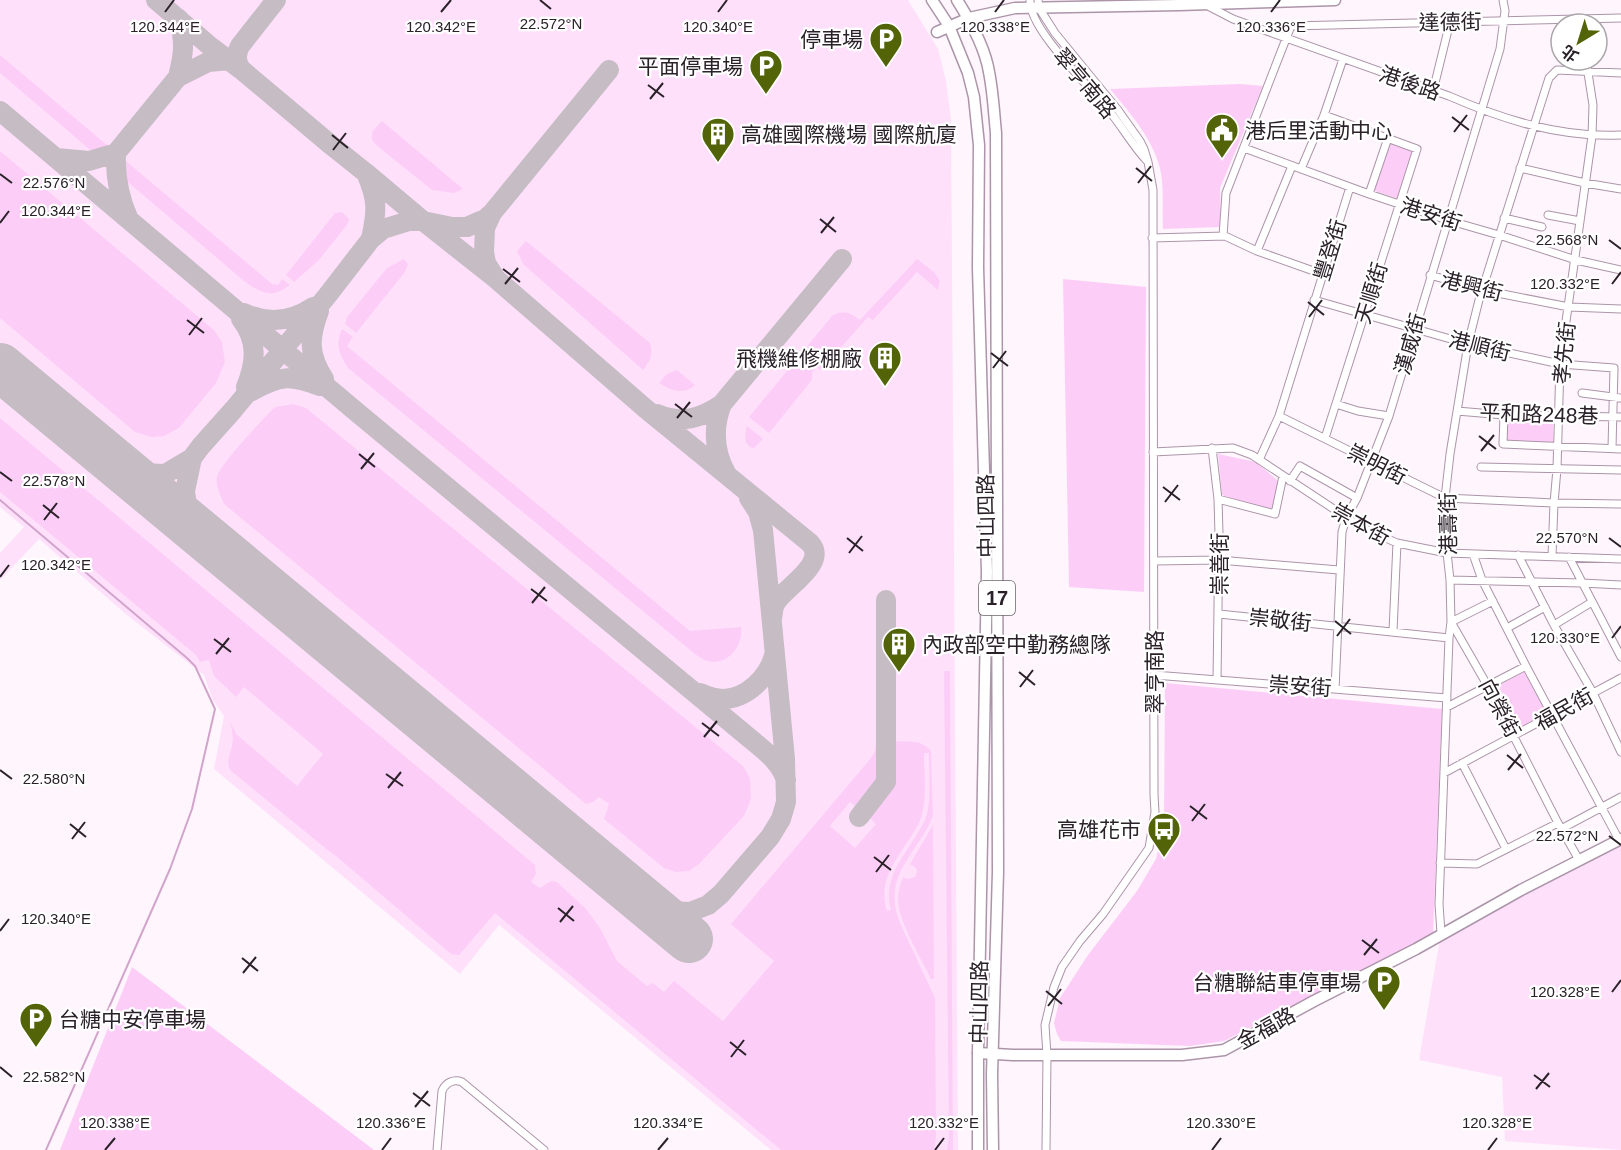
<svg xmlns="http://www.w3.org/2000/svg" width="1621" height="1150" viewBox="0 0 1621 1150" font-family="Helvetica,'Noto Sans TC',sans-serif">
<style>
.built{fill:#ffe0fb}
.green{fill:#fccef7;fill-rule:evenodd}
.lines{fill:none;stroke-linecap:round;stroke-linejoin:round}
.stream{stroke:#d1a4cc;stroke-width:2}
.taxiway{stroke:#c6bcc4;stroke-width:20}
.runway{stroke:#c6bcc4;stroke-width:48}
.street-casing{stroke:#ac95a9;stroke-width:9}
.secondary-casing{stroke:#ac95a9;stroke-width:13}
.primary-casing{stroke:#ac95a9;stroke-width:13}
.street{stroke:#fff;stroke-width:7}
.secondary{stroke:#fff;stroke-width:10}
.primary{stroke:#fff;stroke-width:10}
.ticks{fill:none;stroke:#2a2129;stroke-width:2}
.labels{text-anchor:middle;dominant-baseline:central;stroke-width:4.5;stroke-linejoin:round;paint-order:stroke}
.shield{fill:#fff;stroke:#6a6469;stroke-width:1.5}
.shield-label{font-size:20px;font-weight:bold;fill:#2a2129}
.street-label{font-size:21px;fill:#2a2129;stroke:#fff}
.poi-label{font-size:21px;fill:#2a2129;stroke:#fff;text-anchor:end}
.ticks-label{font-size:15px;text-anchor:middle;fill:#2a2129;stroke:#fff;stroke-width:4.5;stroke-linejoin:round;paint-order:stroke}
</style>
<rect width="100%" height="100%" fill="#fff5fd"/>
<path class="built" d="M0,0H908L938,49L946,81L951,119L958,1150H771L499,925L460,974L214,769L224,716L213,700L204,675L127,615L39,539L0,580V553L24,527L0,507Z
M1621,841V1150L1505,1141L1502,1077L1419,1060L1441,933Z"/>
<path class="green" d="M0,55L272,284L278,285L282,279L290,285C271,299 262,294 244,281L0,73Z
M1240,84L1263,86L1220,188L1221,227L1163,229C1162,211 1164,191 1161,173C1155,141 1130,113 1110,89Z
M382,121L463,189L454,193L432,190L376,145L372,140V132Z
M1388,142L1415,151L1399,199L1372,190Z
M0,151L214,330L222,342L225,362L216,383L179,428L164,436L151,437L135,432L0,318Z
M342,212L349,219L347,225L318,261L294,282L286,275L335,213Z
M526,241L650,343C653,355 651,360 643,370L523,264L517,251Z
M404,259L408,264L405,272L356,333L345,324L347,317L387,268Z
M917,259L934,272L940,281L938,290L917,272L873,320L868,317L821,370L816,367L812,372V380L769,433L749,417L832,316C845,309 849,313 860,320Z
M1063,279L1146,287L1144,592L1069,587Z
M342,329L353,337L347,346L690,631L741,627C743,643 732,662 713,662C706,662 701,658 695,654L348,368C339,354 335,345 342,329Z
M677,370L695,385C684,396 670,390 659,383L667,374Z
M293,404L306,408L743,766L750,778L751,799L744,816L699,864L689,871L676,872L664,868L604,819L609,804L599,797L593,802L586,804L224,504C221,496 215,486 217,477C220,464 264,418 275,407Z
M0,418L535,865L536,874L531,882L540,888L551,881L557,882L586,909L600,928L617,961L647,986L653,983L664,992L674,981L723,1021L774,961L731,924L871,758L875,751L876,744L881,743V782L859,810L850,802L830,826L855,848L876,824L868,816L891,785L892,743L895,741C909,742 921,739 931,751L933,816C917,855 881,875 900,923L935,998L936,1137L934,1150H781L495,913L459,955L451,954L336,856L330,852L230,770C226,760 230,755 232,746C234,737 232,729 230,721L236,734L297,786L323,754L244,687L236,697L214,676L209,660L200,662L196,655L0,492ZM924,753H929C929,773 931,795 927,814C925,821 921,828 917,834C901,860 883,879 891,910L887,911C877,881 897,859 912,835C916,828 921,821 922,814C927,795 924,773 924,753Z
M1505,418L1553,420V446L1504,444Z
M747,426L763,439L754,448L750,447L746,443L745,435Z
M1218,454L1256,462L1278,481L1272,511L1222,495Z
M1527,670L1550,714L1516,733L1492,689Z
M944,671H950L953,1150H947L949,1137Z
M1165,683L1442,709L1433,934L1224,1041L1190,1046L1061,1041L1057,1034L1054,1023L1060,998L1088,955L1137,891L1156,859L1164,825Z
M933,825L934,979H931C921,958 899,923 898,900C898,892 900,884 903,877L907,879L915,877L917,872L916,868L910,864Z
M132,967L374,1150H60Z"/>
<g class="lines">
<path class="stream" d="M0,500L187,658L195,666L215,709L192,809L170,869L46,1150"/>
<path class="taxiway" d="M156,0L211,47L243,71L331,145L366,173L423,221L495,278L646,409L810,543C829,564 783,588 775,604C773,608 773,614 772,618
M243,71C235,64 236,54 240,46L276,0
M178,77C184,52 185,44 179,19
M0,111L353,409L753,741C767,753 780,762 786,780
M116,153C115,177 119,198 129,220
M56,158L89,161L116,153L178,77L208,62L230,60
M366,173C378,200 377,211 371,239
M494,276L486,263L484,252L485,228L492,213L609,70
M319,311C309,338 308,354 324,379
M244,313C268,324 291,322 313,307
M241,319C258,341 256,362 246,387
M252,391C281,375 290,375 320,386
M657,414C680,424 701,419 722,404
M116,464L140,473L165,474L192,458
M727,475C714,452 712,429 722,404L842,259
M201,536L188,514L185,491L192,458L201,446L234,409L327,296L371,239L383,229L409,221H423L452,227H467L485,219L492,213
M700,693C707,696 714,699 723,699C746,699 769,677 774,655
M859,817L886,782V600
M638,897L668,911L690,912L708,905L721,894L770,837L781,819L786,802L785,759L763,530L758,512L749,498"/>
<path class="runway" d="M0,367L689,939"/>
<defs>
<path id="street" d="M1030,0C1029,30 1091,87 1110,112C1123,128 1133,146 1147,161
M1038,0L1039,8L1055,33L1118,110L1140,141L1144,149L1148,162L1153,190L1154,795L1155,812L1149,848L1103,914L1080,941L1062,967L1054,987L1045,1025L1047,1055L1046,1150
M1208,6L1233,19L1449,96C1504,120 1561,138 1621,135
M1433,91L1450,22
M1324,115L1417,149L1325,438
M1244,148L1369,194L1447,220L1499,235L1576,260L1621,270
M1520,168L1585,183L1621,189
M1301,169L1324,115L1343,59
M1369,194L1388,138
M1548,215L1580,221
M1504,218L1542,227
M1223,236L1226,193L1291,26L1621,18
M1152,238L1225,236L1257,251L1322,274
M1257,251L1292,166
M1430,275L1482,290L1569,307L1621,309
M1314,300L1468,344L1560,364L1614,368L1612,448
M1582,393L1621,398
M1336,404L1358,411L1389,416
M1457,411L1504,415L1621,417
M1504,415L1503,444L1621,449
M1279,416L1445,498L1554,503L1621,504
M1212,448L1218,499L1219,534L1217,680
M1153,452L1233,448L1252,455L1361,527L1397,543L1447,553L1621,559
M1259,460L1279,416L1350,187
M1481,467L1621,470
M1290,481L1300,466L1357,498
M1218,499L1275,514L1283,476
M1473,554L1482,580L1526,666L1619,840
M1518,555L1554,625L1593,693L1621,752
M1552,556L1554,503L1557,469L1560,364L1592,136L1593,105L1586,60
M1569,557L1621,657
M1154,561L1219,560L1339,570
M1450,580L1582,583L1621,585
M1493,601L1451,622L1490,690L1558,823L1579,860
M1219,614L1449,638
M1554,625L1592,602
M1507,628L1545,607
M1393,631L1397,543
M1154,675L1447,698
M1335,689L1342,532L1346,518L1357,498L1389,416L1500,49L1505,11L1503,0
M1447,707L1526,666
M1462,763L1506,849
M1444,773L1621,678
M1561,829L1621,797
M1440,863L1477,864L1558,823
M1441,933L1439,904L1449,638L1451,622L1450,580L1445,534V498L1450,454L1468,344L1479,300L1549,78L1557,70L1621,73
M437,1150L442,1091C446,1082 454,1079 462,1082L544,1150"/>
<path id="secondary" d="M937,32L969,18L1015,8L1179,5L1335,0
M978,1053L1013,1055H1182L1224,1050L1314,1001L1416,949L1521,890L1621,839"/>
<path id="primary" d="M932,0L949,26L968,73L974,97L979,145L978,268L987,572L978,1053V1150
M957,0C971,22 985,47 989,72C993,92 994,113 996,133L998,872L992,1074L993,1150"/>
</defs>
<use href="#street" class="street-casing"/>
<use href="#secondary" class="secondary-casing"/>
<use href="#primary" class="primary-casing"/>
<use href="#street" class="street"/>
<use href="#secondary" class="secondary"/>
<use href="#primary" class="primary"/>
</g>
<path class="ticks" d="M540,0L551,9M165,12L174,0M441,12L451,0M718,12L727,0M995,12L1004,0M1271,12L1280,0M648,85L664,97M650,99L663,83M1452,117L1469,130M1454,132L1467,115M332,135L348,148M333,150L346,133M1136,168L1152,181M0,174L12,183M1138,183L1151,166M820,219L836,232M0,223L9,211M821,233L834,217M1609,240L1621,249M503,269L520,282M505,284L518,268M1612,284L1621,272M1308,302L1324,315M1309,317L1322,300M187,320L204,333M189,335L202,318M991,353L1008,366M993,368L1006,351M675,404L692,417M677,418L690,402M1479,436L1496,449M1481,451L1494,435M359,454L375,467M361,469L374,453M0,472L12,481M1163,487L1180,500M1165,502L1178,485M43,505L59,518M44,520L57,503M847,538L863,551M1609,538L1621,547M849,553L862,536M0,577L9,565M531,589L547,601M532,603L545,587M1335,621L1351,634M1337,636L1350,619M1612,638L1621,626M214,639L231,652M216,654L229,638M1019,672L1035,685M1020,687L1033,670M702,723L719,736M704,737L717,721M1507,755L1523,768M0,770L12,779M1508,770L1521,754M386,774L403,786M388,788L401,772M1190,806L1207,819M1192,821L1205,804M70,824L86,837M1609,836L1621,845M72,839L85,822M874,857L891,870M876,872L889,855M558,908L574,921M560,922L573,906M0,931L9,919M1362,940L1379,953M1364,955L1377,939M242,958L258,971M243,973L256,957M1046,991L1062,1004M1612,992L1621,980M1048,1006L1061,989M730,1042L746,1055M731,1057L744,1040M0,1067L12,1077M1534,1075L1550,1087M1536,1089L1549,1073M413,1093L430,1106M415,1107L428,1091M105,1150L115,1138M382,1150L391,1138M658,1150L668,1138M935,1150L944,1138M1212,1150L1221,1138M1488,1150L1497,1138"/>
<defs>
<symbol id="parking-pin" viewBox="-11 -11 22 30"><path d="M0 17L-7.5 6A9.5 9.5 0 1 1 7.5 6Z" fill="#536307" stroke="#fff"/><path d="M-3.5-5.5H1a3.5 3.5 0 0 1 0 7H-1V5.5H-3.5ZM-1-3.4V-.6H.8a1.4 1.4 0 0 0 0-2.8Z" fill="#fff"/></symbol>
<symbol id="civic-pin" viewBox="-11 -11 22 30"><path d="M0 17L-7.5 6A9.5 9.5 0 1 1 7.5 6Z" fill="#536307" stroke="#fff"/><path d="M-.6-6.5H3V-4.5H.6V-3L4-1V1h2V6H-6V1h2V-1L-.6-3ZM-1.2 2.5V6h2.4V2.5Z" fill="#fff"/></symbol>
<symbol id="building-pin" viewBox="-11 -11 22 30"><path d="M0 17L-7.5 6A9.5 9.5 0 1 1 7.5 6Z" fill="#536307" stroke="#fff"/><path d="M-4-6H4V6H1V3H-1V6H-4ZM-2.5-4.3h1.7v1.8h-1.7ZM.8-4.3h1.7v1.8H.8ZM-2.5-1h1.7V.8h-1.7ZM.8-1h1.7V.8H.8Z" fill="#fff"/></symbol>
<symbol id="bus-pin" viewBox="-11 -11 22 30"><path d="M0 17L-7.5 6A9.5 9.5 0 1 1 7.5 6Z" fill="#536307" stroke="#fff"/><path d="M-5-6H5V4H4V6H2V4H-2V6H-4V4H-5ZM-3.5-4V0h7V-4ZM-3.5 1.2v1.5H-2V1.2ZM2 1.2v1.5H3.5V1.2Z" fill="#fff"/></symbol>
</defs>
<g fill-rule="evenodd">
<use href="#parking-pin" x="867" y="20" width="38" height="52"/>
<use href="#parking-pin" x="747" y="47" width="38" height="52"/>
<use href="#civic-pin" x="1203" y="111" width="38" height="52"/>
<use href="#building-pin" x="699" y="115" width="38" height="52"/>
<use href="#building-pin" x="866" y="339" width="38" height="52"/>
<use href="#building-pin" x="880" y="625" width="38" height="52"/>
<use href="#bus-pin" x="1145" y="810" width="38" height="52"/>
<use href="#parking-pin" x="1365" y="963" width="38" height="52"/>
<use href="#parking-pin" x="17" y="1000" width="38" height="52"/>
</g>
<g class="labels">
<rect class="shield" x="979" y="581" width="36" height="34" rx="4.5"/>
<g class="shield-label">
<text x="997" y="598">17</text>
</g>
<g class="street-label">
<text transform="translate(1450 22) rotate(-1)">達德街</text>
<text transform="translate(1085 83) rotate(50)">翠亨南路</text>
<text transform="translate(1410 83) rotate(19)">港後路</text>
<text transform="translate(1431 214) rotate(18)">港安街</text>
<text transform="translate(1330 250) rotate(-73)">豐登街</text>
<text transform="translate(1472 286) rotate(14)">港興街</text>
<text transform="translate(1371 293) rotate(-73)">天順街</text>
<text transform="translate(1410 344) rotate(-74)">漢威街</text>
<text transform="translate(1480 346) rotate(14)">港順街</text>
<text transform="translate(1564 353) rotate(-84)">孝先街</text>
<text transform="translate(1539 414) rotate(2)">平和路248巷</text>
<text transform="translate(1377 464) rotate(27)">崇明街</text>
<text transform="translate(986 516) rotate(-91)">中山四路</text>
<text transform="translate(1361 524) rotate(29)">崇本街</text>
<text transform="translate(1448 524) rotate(-91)">港壽街</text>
<text transform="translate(1219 564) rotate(-90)">崇善街</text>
<text transform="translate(1280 620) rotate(6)">崇敬街</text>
<text transform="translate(1154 672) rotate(-90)">翠亨南路</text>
<text transform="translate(1300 686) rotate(4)">崇安街</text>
<text transform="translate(1500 708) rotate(62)">向榮街</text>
<text transform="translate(1564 709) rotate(-29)">福民街</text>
<text transform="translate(979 1002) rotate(-89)">中山四路</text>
<text transform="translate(1266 1028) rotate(-29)">金福路</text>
</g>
<g class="poi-label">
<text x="863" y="39">停車場</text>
<text x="743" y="66">平面停車場</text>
<text x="1245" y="130" text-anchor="start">港后里活動中心</text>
<text x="741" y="134" text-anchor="start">高雄國際機場 國際航廈</text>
<text x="862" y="358">飛機維修棚廠</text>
<text x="922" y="644" text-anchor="start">內政部空中勤務總隊</text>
<text x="1141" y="829">高雄花市</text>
<text x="1361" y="982">台糖聯結車停車場</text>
<text x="59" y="1019" text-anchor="start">台糖中安停車場</text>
</g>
</g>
<g class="ticks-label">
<text x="551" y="29">22.572°N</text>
<text x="441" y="32">120.342°E</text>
<text x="165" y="32">120.344°E</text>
<text x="718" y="32">120.340°E</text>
<text x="995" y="32">120.338°E</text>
<text x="1271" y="32">120.336°E</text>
<text x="54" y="188">22.576°N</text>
<text x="56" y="216">120.344°E</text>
<text x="1567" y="245">22.568°N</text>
<text x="1565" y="289">120.332°E</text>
<text x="54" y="486">22.578°N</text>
<text x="1567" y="543">22.570°N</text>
<text x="56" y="570">120.342°E</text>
<text x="1565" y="643">120.330°E</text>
<text x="54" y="784">22.580°N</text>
<text x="1567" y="841">22.572°N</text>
<text x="56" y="924">120.340°E</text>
<text x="1565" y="997">120.328°E</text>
<text x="54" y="1082">22.582°N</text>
<text x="115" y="1128">120.338°E</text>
<text x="391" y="1128">120.336°E</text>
<text x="668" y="1128">120.334°E</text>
<text x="944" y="1128">120.332°E</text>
<text x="1221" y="1128">120.330°E</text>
<text x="1497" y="1128">120.328°E</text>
</g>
<g transform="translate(1579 42) rotate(218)"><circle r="28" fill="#ffffff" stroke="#aaa6a9" stroke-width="1.5"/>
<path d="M0-4.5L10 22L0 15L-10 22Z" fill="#536307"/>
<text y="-9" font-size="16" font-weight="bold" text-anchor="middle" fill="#2a2129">北</text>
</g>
</svg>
